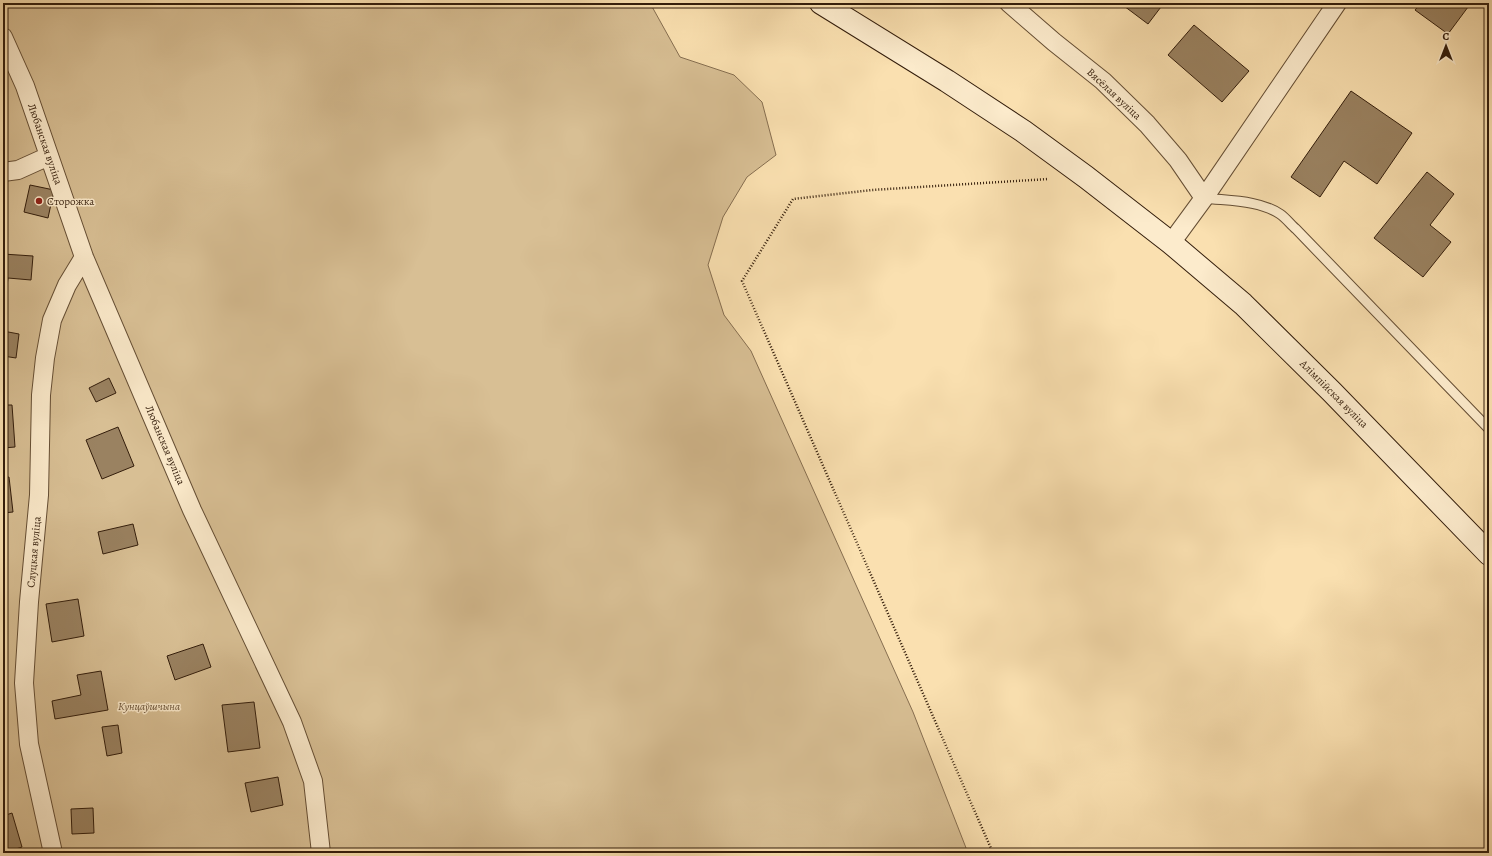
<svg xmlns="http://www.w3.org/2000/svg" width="1492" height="856" viewBox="0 0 1492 856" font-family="Alegreya,serif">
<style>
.green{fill:#d8bf94;stroke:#866e50}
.building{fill:#9a8261;stroke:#331d0b}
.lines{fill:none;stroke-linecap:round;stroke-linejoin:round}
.lane-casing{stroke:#654e34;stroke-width:11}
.street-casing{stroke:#654e34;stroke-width:20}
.secondary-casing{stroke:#331d0b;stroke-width:24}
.path{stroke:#331d0b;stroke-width:2.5;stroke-dasharray:1 2;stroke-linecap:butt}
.lane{stroke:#fcebcc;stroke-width:9}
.street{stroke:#fcebcc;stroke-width:18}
.secondary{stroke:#fcebcc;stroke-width:22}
.poi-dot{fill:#8f2418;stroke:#fcebcc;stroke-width:1.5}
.labels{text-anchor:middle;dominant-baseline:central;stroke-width:3;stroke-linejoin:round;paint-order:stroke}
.street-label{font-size:11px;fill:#331d0b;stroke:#fcebcc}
.poi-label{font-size:11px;fill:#331d0b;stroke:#fcebcc;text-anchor:start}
.park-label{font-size:11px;font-style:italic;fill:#654e34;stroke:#fcebcc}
</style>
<rect width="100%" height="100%" fill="#fae0b0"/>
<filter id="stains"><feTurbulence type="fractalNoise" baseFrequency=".005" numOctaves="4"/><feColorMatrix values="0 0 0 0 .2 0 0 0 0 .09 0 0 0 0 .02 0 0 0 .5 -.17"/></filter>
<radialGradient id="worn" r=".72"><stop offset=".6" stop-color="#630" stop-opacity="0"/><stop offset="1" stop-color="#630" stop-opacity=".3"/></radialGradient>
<path class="green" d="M3,3H650L680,57L734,75L762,102L776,155L747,177L723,217L708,265L724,315L751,351L913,712L968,853H3Z"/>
<path class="building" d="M1120,3H1164L1148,24Z
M1421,3H1471L1448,34L1415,10Z
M1194,25L1249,71L1222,102L1168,55Z
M1351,91L1412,133L1377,184L1344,161L1320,197L1291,177Z
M1427,172L1454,194L1430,225L1451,242L1423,277L1374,238Z
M30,185L54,190L48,218L24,212Z
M3,254L33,256L31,280L8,278L7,286H3Z
M3,331L19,334L16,358L3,356Z
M109,378L116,393L96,402L89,388Z
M3,405H12L15,447L3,448Z
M118,427L134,466L102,479L86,440Z
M9,477L13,512L3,513V478Z
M133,524L138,545L103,554L98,532Z
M78,599L84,636L52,642L46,604Z
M203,644L211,667L175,680L167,656Z
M101,671L108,710L55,719L52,701L81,695L77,675Z
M254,702L260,748L228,752L222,705Z
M118,725L122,753L107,756L102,727Z
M3,753L7,777L3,778Z
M278,777L283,805L251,812L245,783Z
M93,808L94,833L72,834L71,809Z
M12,813L22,847L3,853V816Z"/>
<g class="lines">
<defs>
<path id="lane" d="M1204,198C1229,201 1259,200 1280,214C1286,218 1291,225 1296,229L1489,429"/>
<path id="street" d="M1009,3L1054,42L1103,81L1147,124L1178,160L1204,198
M3,37L25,86L84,257L192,510L292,722L313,781L321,853
M3,172L18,170L49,156
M1171,243L1204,198L1337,3
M53,853L29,744L24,683L29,602L39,495L41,395L45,358L52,320L67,285L84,257"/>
<path id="secondary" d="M821,3L947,81L1023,131L1086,177L1171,243L1243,304L1332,392L1489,554"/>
</defs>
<use href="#lane" class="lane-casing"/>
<use href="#street" class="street-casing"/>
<use href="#secondary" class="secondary-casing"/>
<path class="path" d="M993,853L742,281L793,199L872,190L1048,179"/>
<use href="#lane" class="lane"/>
<use href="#street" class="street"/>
<use href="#secondary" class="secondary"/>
</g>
<circle class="poi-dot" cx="39" cy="201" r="4"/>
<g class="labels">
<g class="street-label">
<text transform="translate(1114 94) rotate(43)">Вясёлая вуліца</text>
<text transform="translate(45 144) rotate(71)">Любанская вуліца</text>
<text transform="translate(1334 394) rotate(45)">Алімпійская вуліца</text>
<text transform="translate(165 445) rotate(67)">Любанская вуліца</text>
<text transform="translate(34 552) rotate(-85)">Слуцкая вуліца</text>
</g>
<g class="poi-label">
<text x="47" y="201">Сторожка</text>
</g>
<g class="park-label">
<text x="149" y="706">Кунцаўшчына</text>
</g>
</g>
<rect width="1492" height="856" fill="none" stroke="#fae0b0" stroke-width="16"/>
<rect x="4" y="4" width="1484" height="848" fill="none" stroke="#331d0b" stroke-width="2"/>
<rect x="8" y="8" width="1476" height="840" fill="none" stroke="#331d0b"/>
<g transform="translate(1446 46)" stroke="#fcebcc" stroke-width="3" paint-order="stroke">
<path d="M0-3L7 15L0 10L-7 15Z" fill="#331d0b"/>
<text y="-6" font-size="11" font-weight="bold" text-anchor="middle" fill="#331d0b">С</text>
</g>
<rect width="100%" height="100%" filter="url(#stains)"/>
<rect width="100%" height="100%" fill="url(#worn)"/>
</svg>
